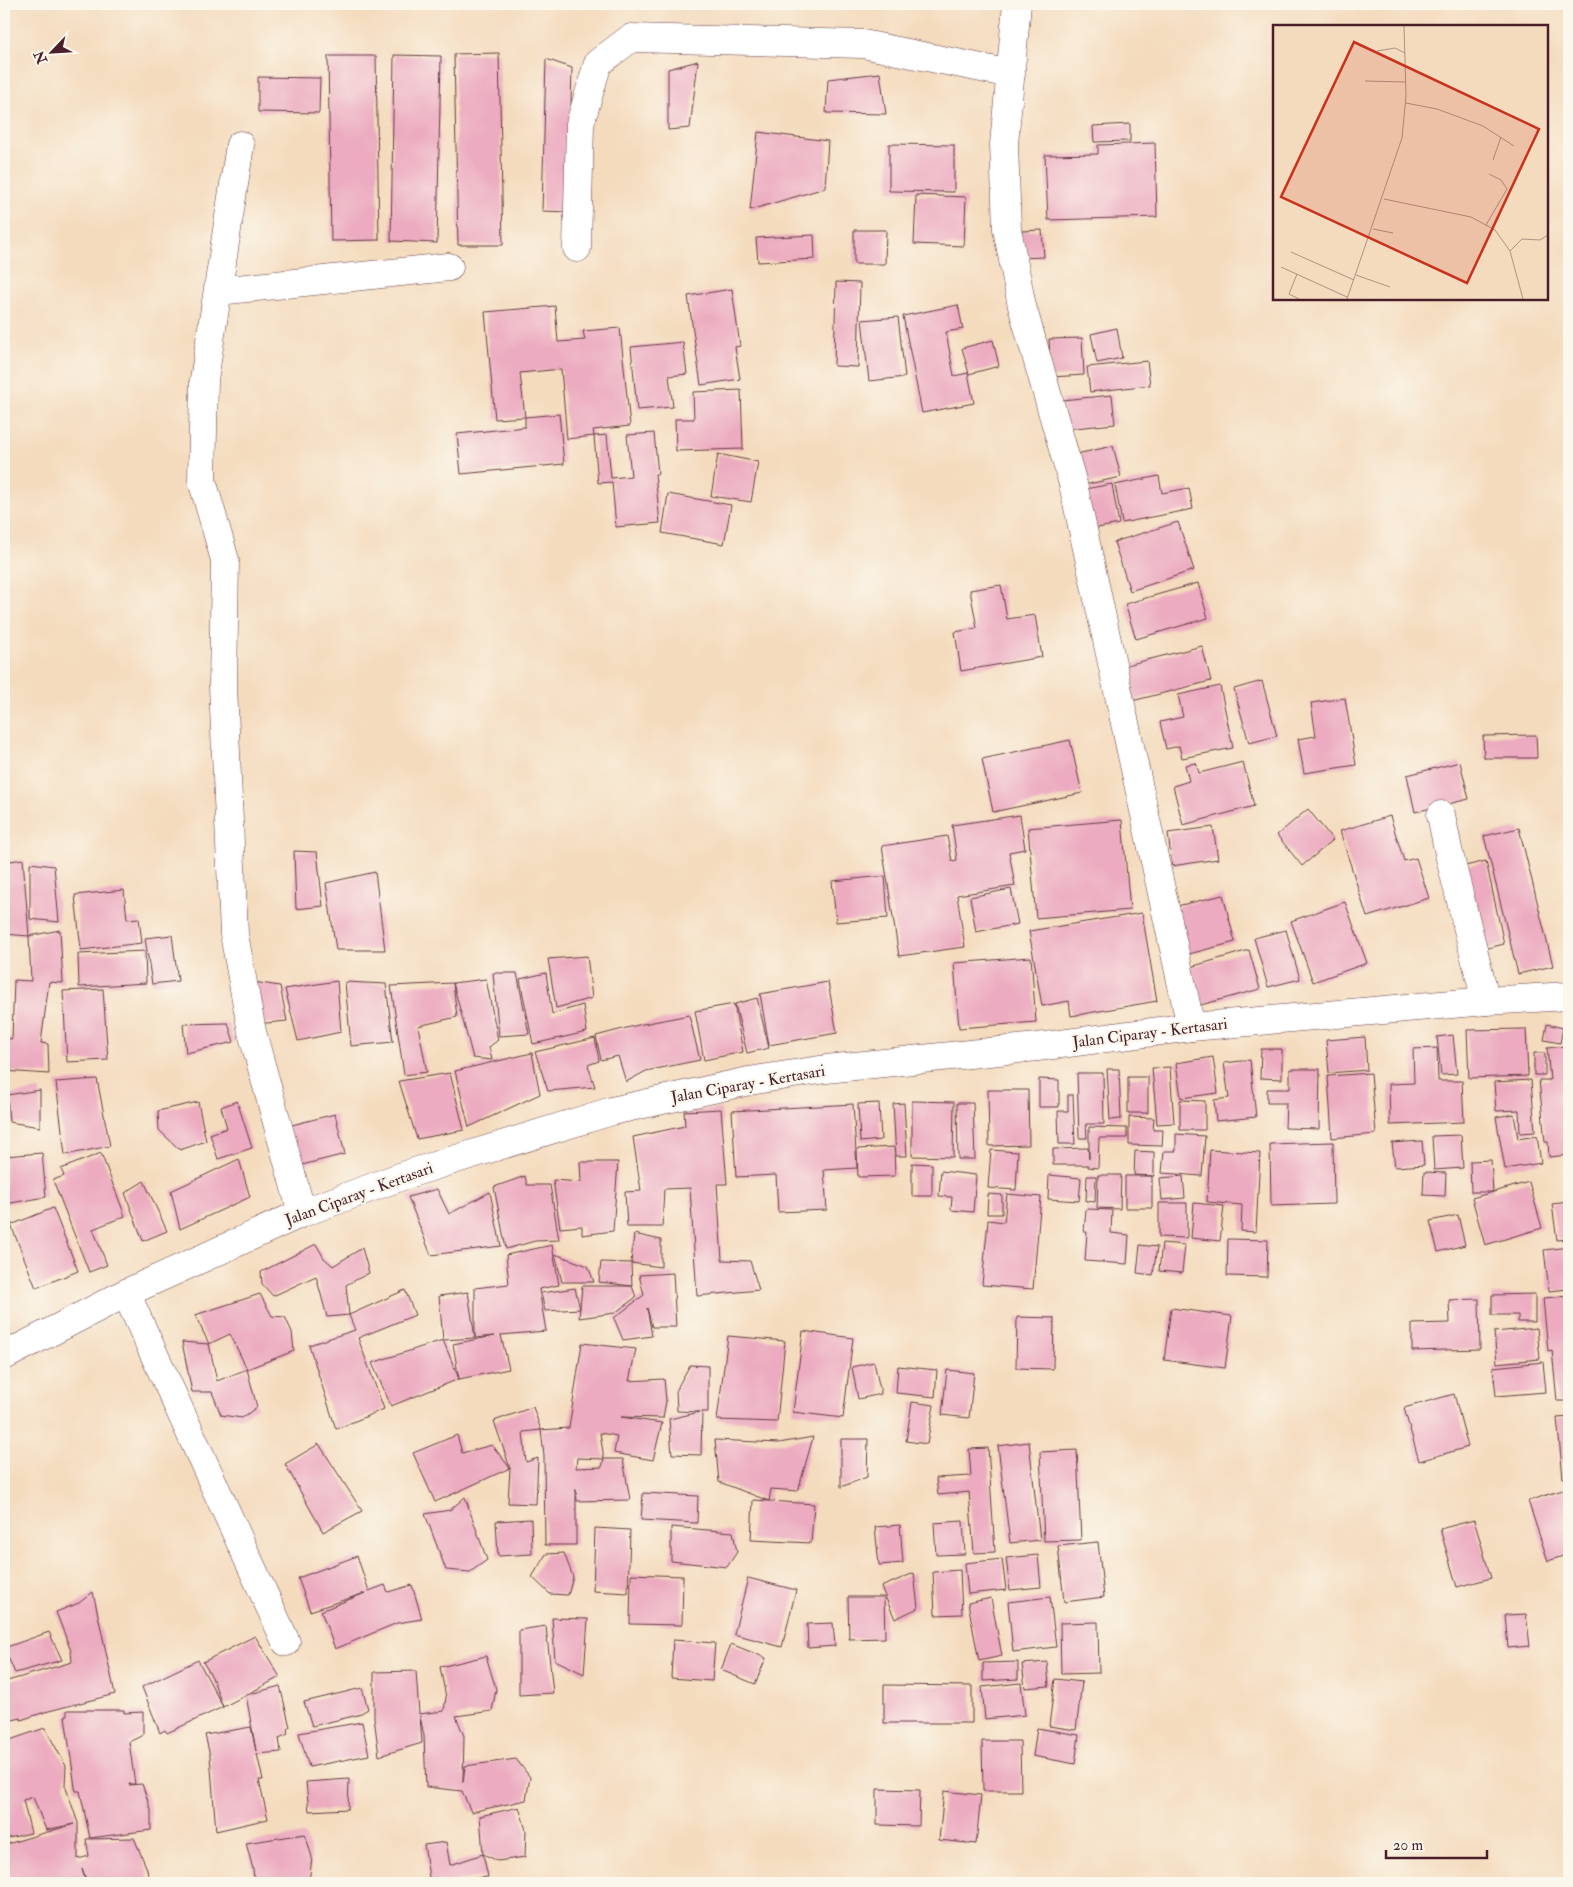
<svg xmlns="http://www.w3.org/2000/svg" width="1573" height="1887" viewBox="0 0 1573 1887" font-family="'IM FELL Double Pica',serif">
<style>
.building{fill:#ecabc0}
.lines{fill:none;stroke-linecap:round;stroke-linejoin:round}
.minor-casing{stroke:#643b41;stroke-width:29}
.secondary-casing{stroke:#643b41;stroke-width:29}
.minor{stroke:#fff;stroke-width:28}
.secondary{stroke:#fff;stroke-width:28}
.labels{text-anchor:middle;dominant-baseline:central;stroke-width:4.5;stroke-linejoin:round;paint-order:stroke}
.street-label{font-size:16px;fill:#4a1f2b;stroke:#fbf7ec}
.inset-road{fill:none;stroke:#b09083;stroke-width:1}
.view{fill:#c8321e;fill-opacity:0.15;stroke:#c8321e;stroke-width:2.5}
.inset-edge{fill:none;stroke:#4a1f2b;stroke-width:2.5}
</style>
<rect width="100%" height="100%" fill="#fbf7ec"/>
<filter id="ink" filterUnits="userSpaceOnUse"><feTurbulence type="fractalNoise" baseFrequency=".02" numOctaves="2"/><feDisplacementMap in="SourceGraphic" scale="10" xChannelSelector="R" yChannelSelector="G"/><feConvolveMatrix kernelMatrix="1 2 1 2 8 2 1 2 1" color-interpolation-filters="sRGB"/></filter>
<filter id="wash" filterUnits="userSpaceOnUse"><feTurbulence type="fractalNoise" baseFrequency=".0096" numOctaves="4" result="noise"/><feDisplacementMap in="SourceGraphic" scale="20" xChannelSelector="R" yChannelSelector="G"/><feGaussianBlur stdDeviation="1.12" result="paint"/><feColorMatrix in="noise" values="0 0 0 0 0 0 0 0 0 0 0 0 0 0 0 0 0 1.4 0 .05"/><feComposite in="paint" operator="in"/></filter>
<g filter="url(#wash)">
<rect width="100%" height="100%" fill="#f4dbbe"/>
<g id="blocks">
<path class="building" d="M499,53L503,245H458L454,54Z
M394,55L441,56L437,243L391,241Z
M328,56H376L379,240L331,241Z
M546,59L572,68L568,212L542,211Z
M698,61L690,128L668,130V69Z
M880,73L886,114L826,113L828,79Z
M258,77L320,78L319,113L258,112Z
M1130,124V141L1094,142L1093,126Z
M758,132L828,141L825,188L750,210Z
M1155,143L1157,217L1048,220L1045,155L1098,154V145Z
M889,144L954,145V192L889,191Z
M916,195L966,197L964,246L914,244Z
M854,230H886L885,264H854Z
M1042,230L1044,257L1022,258L1021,231Z
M814,235L815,259L758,262L756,238Z
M836,282L860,283L858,367L834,366Z
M732,289L740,346L735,347L740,379L701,385L688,296Z
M958,305L963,329L946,332L954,376L968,373L974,403L922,413L903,316Z
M555,306L558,342L585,340L583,331L620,328L630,426L593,430L594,436L567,439L561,369L520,373L525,417L495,419L485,312Z
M898,317L905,377L869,381L862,320Z
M1117,328L1122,358L1097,363L1091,334Z
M1082,338L1084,375L1051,377L1049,339Z
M993,340L999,366L969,374L962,348Z
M683,342L687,374L669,376L673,407L637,410L631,347Z
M1147,361L1150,385L1090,392L1087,367Z
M741,390L743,449L676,451L675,419H694L693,392Z
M1112,395L1115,424L1065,429L1062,400Z
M559,414L564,464L461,474L457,434L525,427V417Z
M654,433L658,474H655L660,523L616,527L612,482L598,483L594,436L607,435L611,478L631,476L627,435Z
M1113,446L1121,477L1079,486L1072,455Z
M718,454L758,462L751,502L711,496Z
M1159,476L1162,493L1189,488L1193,509L1122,523L1115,485Z
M1112,484L1119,524L1092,529L1085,489Z
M668,494L731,505L724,544L662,533Z
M1178,522L1194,570L1130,591L1114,542Z
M1198,583L1208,618L1136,639L1125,604Z
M1001,585L1007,619L1035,615L1042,657L961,671L955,632L977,628L970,590Z
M1202,646L1211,681L1132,701L1123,666Z
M1262,681L1277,736L1249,743L1234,689Z
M1220,686L1233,748L1182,758L1179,746L1166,749L1160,722L1183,717L1178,695Z
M1345,698L1356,765L1304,773L1298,739L1316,736L1311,703Z
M1536,735L1537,758H1484L1483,736Z
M1070,740L1082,793L993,812L982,759Z
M1243,762L1254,806L1183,825L1173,786L1189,781L1185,765L1196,763L1199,773Z
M1460,762L1469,799L1415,812L1407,775Z
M1308,809L1333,840L1302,866L1277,835Z
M1020,815L1025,849L1009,852L1015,886L957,895L965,947L899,956L882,846L947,836L952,861L957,860L952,825Z
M1390,816L1404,861L1416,858L1429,898L1367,917L1340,831Z
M1122,820L1130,910L1036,918L1028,828Z
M1213,827L1218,859L1172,866L1168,833Z
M1519,828L1553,966L1518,974L1484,836Z
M294,851L317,852L323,906L296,909Z
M23,859L29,936L60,930L63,983L49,982L41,1043L48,1044L49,1074L4,1071V1038L12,1039L14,980L31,981L29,936L4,934V862Z
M1486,861L1504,944L1476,951L1457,868Z
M30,863L54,866L59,922L30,919Z
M375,872L385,950H336L326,883Z
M885,876L888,918L836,922L832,881Z
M1011,889L1018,924L976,932L970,897Z
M124,890L127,919L139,918L142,943L81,950L75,895Z
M1223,895L1235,942L1189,954L1177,906Z
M1345,902L1367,963L1313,982L1291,921Z
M1142,913L1157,1001L1071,1016L1069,1001L1042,1006L1029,931Z
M1286,930L1300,979L1268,987L1254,938Z
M172,935L178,981L152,984L145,938Z
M1249,950L1260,989L1197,1006L1187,968Z
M145,951L146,983L79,987L78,954Z
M587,956L592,998L556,1008L548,959Z
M1031,957L1036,1022L959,1028L954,963Z
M493,973H517L529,1034L499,1036Z
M546,973L552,1014L583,1005L587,1032L533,1044L520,979Z
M486,979L498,1040L489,1047L492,1060L473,1058L453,983Z
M247,981L280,986L287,1021L256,1024Z
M337,981L341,1032L298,1041L285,989Z
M345,982L386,984L393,1042L351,1046Z
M828,982L837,1033L769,1045L760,994Z
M453,983L457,1017L418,1026L427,1072L404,1075L391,986Z
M103,989L108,1060L67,1062L63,991Z
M757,998L769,1048L747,1053L735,1004Z
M734,1004L743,1052L704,1060L695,1011Z
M689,1015L700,1060L646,1071L626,1082L618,1056L601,1060L596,1036L638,1025Z
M228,1023L234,1042L186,1053L183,1024Z
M1547,1024L1563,1028L1560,1043L1544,1040Z
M1526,1029L1528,1076L1469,1078L1467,1030Z
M1453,1035L1457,1074L1441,1075L1437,1037Z
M1365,1037L1367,1070L1329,1073L1326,1040Z
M595,1038L599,1061L588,1065L595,1087L548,1091L535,1052Z
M1566,1046L1569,1080V1155L1549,1157L1548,1142H1545L1539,1080H1550L1547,1048Z
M1437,1048L1438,1081H1462L1464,1122L1390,1125L1389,1084L1414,1083L1413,1049Z
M1261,1049H1282V1079L1260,1078Z
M532,1053L540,1094L469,1127L455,1071Z
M1534,1053H1545V1075H1534Z
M1213,1057L1218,1093L1181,1098L1176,1063Z
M1250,1060L1256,1117L1216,1121L1214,1100L1229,1098L1224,1063Z
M1170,1067L1174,1123L1157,1124L1152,1068Z
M1107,1069H1119L1121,1119L1110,1120Z
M1290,1069H1320L1319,1129L1285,1128L1286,1103H1267V1089H1290Z
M450,1073L464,1130L417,1139L399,1081Z
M1077,1073H1103L1104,1124H1086L1087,1138H1079Z
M1371,1073L1376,1134L1332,1138L1328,1076Z
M1128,1077H1148V1113H1128Z
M97,1079L110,1146L65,1155L56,1082Z
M1039,1079L1059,1080V1107H1039Z
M1531,1080L1535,1132L1520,1133L1519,1110L1496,1111L1494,1082Z
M40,1090V1127L9,1122L7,1095Z
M988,1090H1028L1029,1145L989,1146Z
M1068,1095H1073L1075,1144H1059L1058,1111H1068Z
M1180,1100L1205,1101V1130H1180Z
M237,1101L252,1148L218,1159L210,1134L227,1128L221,1107Z
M912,1101L954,1102L953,1157L912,1156Z
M198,1102L206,1141L180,1150L159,1130L158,1111Z
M879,1103L881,1140L860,1142L858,1104Z
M904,1103L907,1156H896L893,1104Z
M957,1103H973L975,1159H958Z
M853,1104L857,1168L824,1170L827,1210L778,1212L776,1175L736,1177L732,1111Z
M721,1109L727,1184H717L722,1260L750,1261L759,1290L697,1296L690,1188L664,1189L662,1227H627L625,1192L641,1191L633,1137L685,1126L684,1111Z
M335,1114L345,1154L298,1166L288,1126Z
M1514,1114L1518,1139L1537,1136L1541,1163L1505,1169L1496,1117Z
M1129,1117L1154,1118L1153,1130H1163L1162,1146L1129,1145Z
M1089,1127L1127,1128V1138H1099L1098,1168L1088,1167V1165H1053V1149L1088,1148L1089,1159Z
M1176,1134L1205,1136L1202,1176L1162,1173L1164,1151H1176Z
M1461,1135L1463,1168L1434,1170L1432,1136Z
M1422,1141L1424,1165L1395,1167L1392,1143Z
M1333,1142L1334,1204L1271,1206L1270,1144Z
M894,1147L895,1176L858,1177L857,1149Z
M991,1150L1018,1152L1016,1190L988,1188Z
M1210,1150L1260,1153L1256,1232L1241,1231L1242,1205L1207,1202Z
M1135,1151L1154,1152V1176L1134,1175Z
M42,1153L46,1197L5,1204V1156Z
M101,1153L125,1216L93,1229L107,1265L89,1272L53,1180L64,1176L61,1169Z
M239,1159L250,1197L180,1229L171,1191Z
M1491,1160L1493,1192H1471L1470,1161Z
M580,1162H618L613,1231L582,1235V1226L560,1228L553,1180L581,1182Z
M912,1163L932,1164V1196H912Z
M941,1171L976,1175L973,1212L951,1210L952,1197L939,1196Z
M1424,1172L1446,1173L1445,1196L1423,1195Z
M1049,1175L1081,1178L1079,1201L1048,1199Z
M1098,1175H1121L1120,1209L1097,1208Z
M525,1176L527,1185H550L559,1240L535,1241L506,1249L494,1187Z
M1087,1176H1096L1095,1202L1086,1201Z
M1125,1176H1152V1208H1125Z
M1183,1176L1185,1198L1162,1200L1160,1178Z
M144,1181L167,1231L143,1241L125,1193Z
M1529,1182L1542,1228L1485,1245L1472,1198Z
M437,1189L449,1214L490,1192L501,1246L431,1255L408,1197Z
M988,1194L1002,1195V1214H987Z
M1007,1194L1041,1197L1033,1289L982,1285L988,1220L1004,1222Z
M1569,1202V1239L1557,1240L1552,1204Z
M1159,1203H1187V1238L1159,1237Z
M1194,1203L1224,1206L1220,1241L1191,1238Z
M53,1208L78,1271L36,1288L11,1225Z
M1086,1209L1112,1210L1111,1233L1129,1235L1127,1264L1085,1261L1087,1232H1084Z
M1458,1215L1465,1245L1438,1252L1430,1221Z
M634,1234L661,1240V1267L631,1263L632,1286L599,1282L601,1262L631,1263Z
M1228,1239L1268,1240L1267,1277L1227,1276Z
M1162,1243L1185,1245L1182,1273L1159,1271Z
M316,1244L324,1258L333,1266L362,1248L369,1273L346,1285L349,1315L327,1317L316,1276L273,1296L262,1284L261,1272Z
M552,1245L559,1285L539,1289L546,1331L501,1335L509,1369L459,1379L453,1344L494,1336L475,1338V1288L509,1284L506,1255Z
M1140,1245L1157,1247L1153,1275L1137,1273Z
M1569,1247V1289L1549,1291L1544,1250Z
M555,1254L588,1266L594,1282H562Z
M673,1273L676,1327H652L647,1308L652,1336L623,1340L614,1318L644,1295L639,1275Z
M582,1286H632L636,1297L615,1313L579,1318Z
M575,1288L580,1309L545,1311L541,1293Z
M405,1290L415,1315L358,1338L384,1409L336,1429L309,1345L355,1330L349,1315Z
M468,1292L475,1338L443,1340L439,1296Z
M260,1294L272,1316L285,1317L292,1332L294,1351L247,1369L230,1334L209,1344L217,1381L247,1369L257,1407L242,1418L221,1415L212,1392H192L182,1342L209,1344L195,1315Z
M1535,1294V1322H1518V1315H1492V1295Z
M1569,1296V1401H1557L1552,1350L1548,1351L1543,1298Z
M1479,1299L1480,1349L1412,1351V1324L1450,1323L1449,1300Z
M1171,1308L1232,1316L1225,1368L1164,1360Z
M1017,1317L1054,1318L1053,1369L1016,1368Z
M1537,1328L1540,1359L1497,1363L1494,1332Z
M803,1331L853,1338L843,1418L793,1412Z
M728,1336L785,1341L777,1422L717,1420Z
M443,1340L459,1379L391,1406L372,1363Z
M582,1343L636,1349L629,1381L664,1379L666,1401L663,1418L621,1417L662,1423L653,1460L614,1453L617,1436L600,1433L604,1459L577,1458L576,1468L602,1467L604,1459H623L630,1500L577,1501L576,1489V1545H545L544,1456L541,1430L569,1428Z
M874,1362L881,1394L858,1399L852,1367Z
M1543,1362L1546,1392L1496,1396L1493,1367Z
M690,1365L708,1366V1412H702L701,1455L672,1454L669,1419L700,1412L677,1411L676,1390Z
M898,1366L937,1370L935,1397L896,1393Z
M947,1370L974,1373L969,1418L942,1415Z
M1454,1394L1468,1447L1419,1461L1404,1408Z
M912,1402L934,1405L927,1444L906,1441Z
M533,1407L541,1430L523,1432L526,1462L538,1458L536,1504L508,1503L510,1468L435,1502L413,1453L457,1435L462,1453L492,1445L510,1468L494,1421Z
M1569,1417V1477L1563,1478L1557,1418Z
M813,1437L798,1491L771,1489L769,1501L814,1504L811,1543L751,1540L753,1500L769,1501L719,1482L715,1440L779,1443Z
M841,1439H868L867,1477L841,1487Z
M1029,1442L1040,1540L1010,1543L998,1446Z
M319,1444L362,1511L323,1532L285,1464Z
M988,1448L995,1552L974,1553L969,1492L938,1495L936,1478L971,1476L969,1449Z
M1077,1450L1081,1540L1044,1541L1040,1452Z
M1569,1488V1554L1548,1561L1528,1501Z
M643,1493L698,1496L697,1523L641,1520Z
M465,1497L487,1560L470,1572L446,1570L425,1514L450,1510Z
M531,1519L532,1554L498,1556L496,1521Z
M1474,1520L1491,1578L1457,1587L1440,1529Z
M963,1521L965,1554L936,1555L934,1523Z
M900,1525L903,1563L879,1565L875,1527Z
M671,1527L733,1532L737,1552L727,1567L671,1561Z
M595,1528L630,1530L628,1593L593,1591Z
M1098,1542L1104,1597L1064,1602L1058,1546Z
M564,1553L573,1577L568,1595L550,1594L532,1577L546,1554Z
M1038,1555L1041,1587L1010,1590L1006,1558Z
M357,1556L369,1591L385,1585L388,1592L412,1585L422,1619L397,1623L335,1649L321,1611L365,1593L310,1611L298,1578Z
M1002,1559L1006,1590L968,1594L965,1563Z
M960,1570L962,1614L935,1615L933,1572Z
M914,1573L918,1608L895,1619L881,1587Z
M631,1574L683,1576L682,1625L630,1624Z
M748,1578L796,1590L782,1647L734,1634Z
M93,1592L115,1694L45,1712L21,1720V1718L4,1722V1682L72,1662L71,1651L56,1612L79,1603Z
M848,1597H884L885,1638L849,1639Z
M1050,1597L1056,1647L1013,1652L1008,1602Z
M991,1598L1002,1656L979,1661L968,1603Z
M1526,1614L1530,1646L1508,1648L1505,1615Z
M552,1618L588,1619L584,1674L555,1660Z
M1098,1622L1099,1673L1061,1674L1060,1623Z
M833,1623L835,1646L808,1648L807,1624Z
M546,1626L553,1693L519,1695V1630Z
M49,1632L62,1660L15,1673L4,1648Z
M255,1636L280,1677L246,1695L280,1686L290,1727L287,1729L288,1734L279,1738L281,1752L257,1754L263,1780H259L268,1819L216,1831L210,1756L205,1735L251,1727L256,1751L246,1695L223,1707L212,1677L203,1662Z
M673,1640L715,1643L712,1681L671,1678Z
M731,1644L766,1658L755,1684L721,1670Z
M486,1656L496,1689L492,1711L456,1716L464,1736L463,1782L465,1766L516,1759L530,1777L526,1800L471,1812L462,1791L426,1787L424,1736L420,1716L422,1743L379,1756L374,1717V1672L416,1671L419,1714L444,1711L446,1697L440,1667Z
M198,1660L223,1707L167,1733L165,1730L160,1733L142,1687Z
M1018,1662V1679L983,1681V1663Z
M1047,1662L1049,1686L1025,1688L1022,1664Z
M1055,1679L1082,1682L1076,1730L1049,1726Z
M1021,1683L1025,1715L985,1719L982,1687Z
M884,1685L972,1686V1723H884Z
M362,1688L368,1709L358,1715L312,1726L304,1702Z
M67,1710H124V1713L143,1712V1735L129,1742L135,1784H129V1785L142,1784L151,1810V1830L90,1838L80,1791H76L75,1787L65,1716H67Z
M362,1722L369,1755L309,1767L299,1733Z
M45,1728L66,1766L65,1785L78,1823V1859L89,1856L86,1839L134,1838L147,1869L149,1883H87L82,1869L86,1883H9L4,1845L74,1824L46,1830L33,1797L23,1800L31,1833L4,1839V1742Z
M1037,1728L1079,1735L1075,1764L1033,1756Z
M982,1741H1020L1021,1791H983Z
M349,1779L348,1809L309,1811L306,1782Z
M877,1789L920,1790L919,1826L877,1825Z
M944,1791L981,1795L976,1844L939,1840Z
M519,1807L526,1830L525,1857L498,1861L483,1854L480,1816Z
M305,1834L312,1857L309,1883H272L254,1880L253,1869L246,1843Z
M446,1842L450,1865L483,1854L488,1877L430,1883L424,1845Z"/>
</g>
</g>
<g filter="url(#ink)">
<use href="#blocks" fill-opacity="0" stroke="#643b41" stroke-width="1"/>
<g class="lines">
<defs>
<path id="minor" d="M1017,4L1004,144L1007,229L1022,306L1073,484L1191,1027
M240,145L204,380L202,480L225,560L223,686L234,934L252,1032L302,1213
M577,248L580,124L598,63L631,38L863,44L1011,74
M218,291L449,267
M1441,815L1449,854L1486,1001
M126,1293L286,1642"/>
<path id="secondary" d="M4,1356L126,1293L302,1213L408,1174L612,1111L749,1081L826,1069L1037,1047L1191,1027L1486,1001L1569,996"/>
</defs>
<use href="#minor" class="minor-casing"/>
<use href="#secondary" class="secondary-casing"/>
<use href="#minor" class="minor"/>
<use href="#secondary" class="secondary"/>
</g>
</g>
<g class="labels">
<g class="street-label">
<text transform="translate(1150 1033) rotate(-7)">Jalan Ciparay - Kertasari</text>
<text transform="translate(748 1084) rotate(-10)">Jalan Ciparay - Kertasari</text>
<text transform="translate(359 1194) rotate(-20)">Jalan Ciparay - Kertasari</text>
</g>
</g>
<g transform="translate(1273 25)">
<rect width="275" height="275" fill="#f4dbbe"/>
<path class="inset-road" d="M104,26L122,23L132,28M92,56L133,57M133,78L164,84L210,101L241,121M220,135L228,112M111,174L198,192L222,205L237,226L250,274M213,200L234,164L228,155L216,149M100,204L120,208M237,226L249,214L267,215L275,210M18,227L81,255M8,242L74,272M24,249L16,269L26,274M83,250L117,262M74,274L129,113L133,71L131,1"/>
<path class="view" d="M81,17L266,104L194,258L8,172Z"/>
<rect width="275" height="275" class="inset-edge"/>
</g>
<rect width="1573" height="1887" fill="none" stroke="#fbf7ec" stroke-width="20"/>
<g transform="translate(52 52) rotate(245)" stroke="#fbf7ec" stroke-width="4" paint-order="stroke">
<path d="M0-4L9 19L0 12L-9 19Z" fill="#4a1f2b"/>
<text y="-8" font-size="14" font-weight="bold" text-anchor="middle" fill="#4a1f2b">N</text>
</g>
<path d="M1386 1850v8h101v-8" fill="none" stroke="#4a1f2b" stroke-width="2.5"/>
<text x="1393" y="1850" font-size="15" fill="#4a1f2b" stroke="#fbf7ec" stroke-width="4" paint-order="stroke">20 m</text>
</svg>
